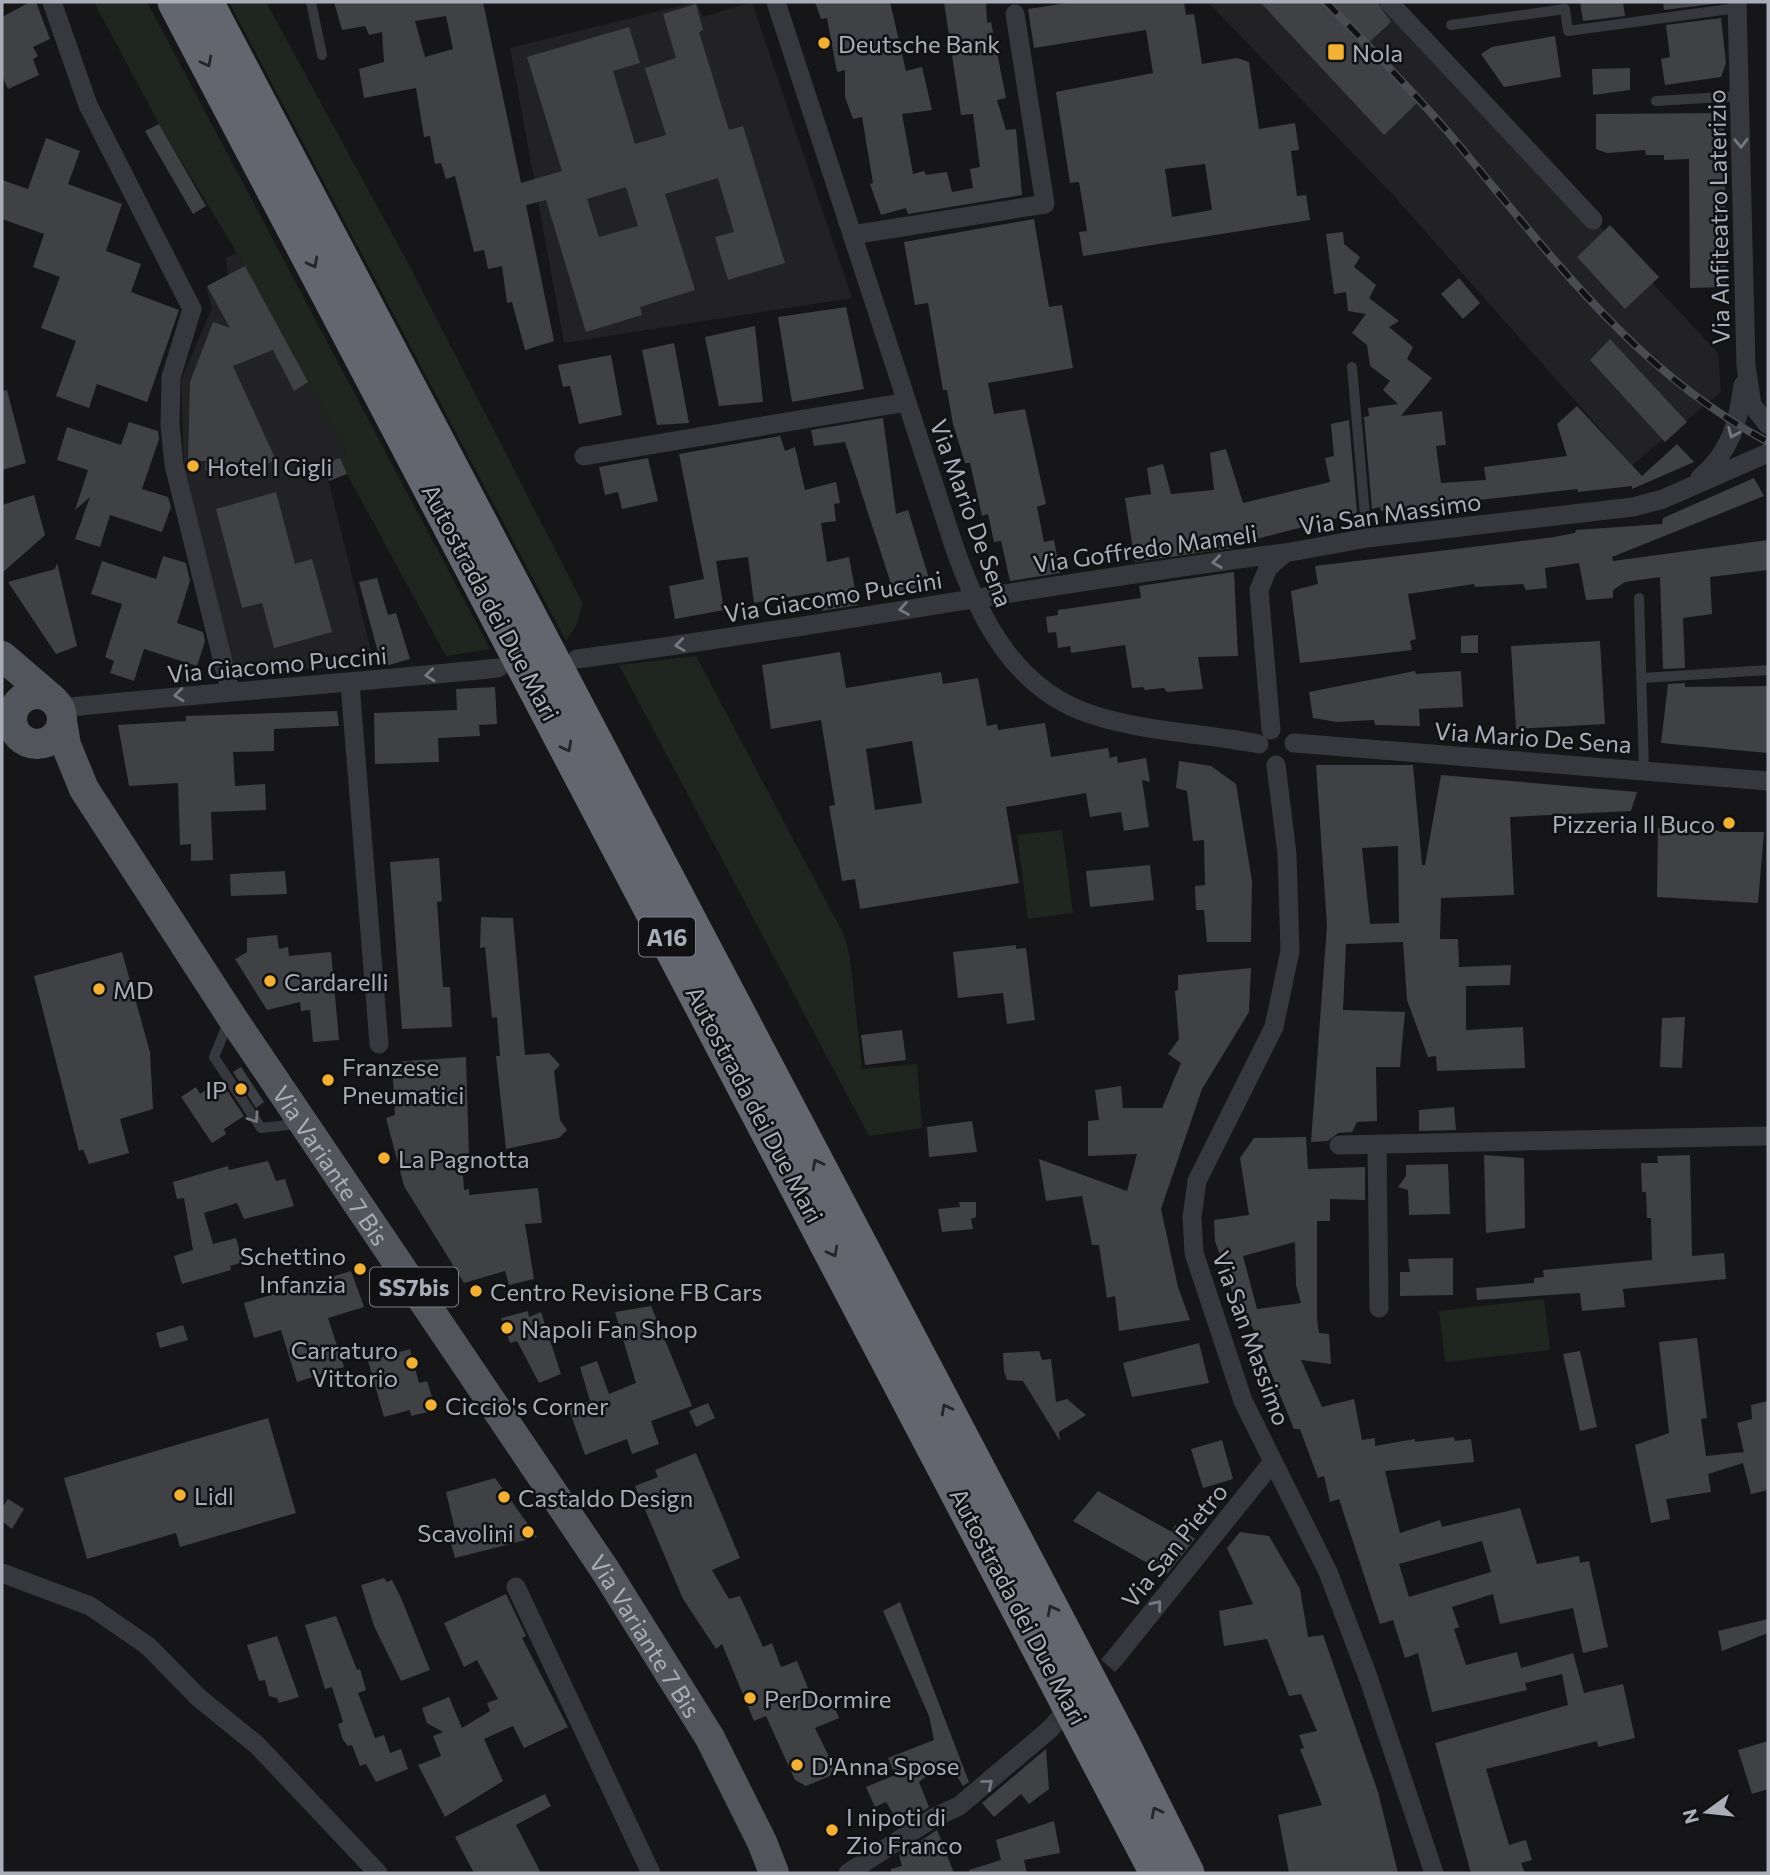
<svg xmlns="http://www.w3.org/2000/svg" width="1770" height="1875" viewBox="0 0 1770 1875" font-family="Commissioner,sans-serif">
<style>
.built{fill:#222225}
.green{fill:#1e261f}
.building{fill:#404145;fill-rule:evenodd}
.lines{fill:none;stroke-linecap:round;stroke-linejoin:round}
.street-tunnel{stroke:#333438;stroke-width:19;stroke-dasharray:19 10;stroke-linecap:butt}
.lane{stroke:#37383d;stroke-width:10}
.street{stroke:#37383d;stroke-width:19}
.primary{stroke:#53555c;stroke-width:30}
.highway{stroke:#63666e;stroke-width:35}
.rail-casing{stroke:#4a4c52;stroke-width:8}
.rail{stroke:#111113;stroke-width:5;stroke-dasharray:16;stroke-linecap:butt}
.oneway{stroke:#26262a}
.oneway2{stroke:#757881}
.poi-dot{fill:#f2b134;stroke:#111113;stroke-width:2.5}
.labels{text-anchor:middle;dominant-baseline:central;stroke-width:5;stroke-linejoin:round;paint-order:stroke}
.shield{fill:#111113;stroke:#7b7e86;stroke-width:2}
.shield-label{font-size:23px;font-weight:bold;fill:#a8adb8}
.poi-label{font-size:24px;fill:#a8adb8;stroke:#111113;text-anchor:start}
.street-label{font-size:24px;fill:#a8adb8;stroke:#111113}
</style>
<rect width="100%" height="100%" fill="#161618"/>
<path class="built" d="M696,2L703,17L752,2L852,298L564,343L510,48Z
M1208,2H1389L1718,353L1721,392L1632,465L1393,195Z
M237,253L348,455L324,464L371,651L344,657L345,666L234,674L184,467L181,380L212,308L206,287L228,275L226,258Z"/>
<path class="green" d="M94,2H147L490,649L446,656L347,474L340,458L347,454L237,253L159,124Z
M229,2H266L408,263L583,604L576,626L566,641Z
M696,656L844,935L850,957L862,1069L917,1064L922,1128L869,1136L619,665Z
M1062,830L1073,913L1028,919L1017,835Z
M1544,1299L1550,1350L1445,1362L1439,1311Z"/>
<path class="building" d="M30,2H36L50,39L33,47L38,56L33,59L39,75L8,89L2,76V17Z
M334,2H483L521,183L562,171L527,57L629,27L640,63L613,71L635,144L666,135L645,68L676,58L663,14L696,4L703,30L699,32L729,130L743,126L785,263L728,280L715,237L734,232L718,178L665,194L695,290L640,307L642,315L586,332L546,200L526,205L554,341L525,350L512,302L507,303L502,266L488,269L484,250L474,252L455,176L446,179L441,163L435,164L430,136L424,137L416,88L364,98L359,69L384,62L382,32L369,35L365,26L342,30ZM446,16L453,49L425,57L415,21ZM626,187L638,226L599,237L587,199Z
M815,2H890L906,71L922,67L932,110L902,114L913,174L924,171L926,175L947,172L952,192L973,188L970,169L980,167L973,114L961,115L944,2H986L987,23L991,22L1006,98L997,100L1006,130L1016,129L1022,195L908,214L906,208L881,215L870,184L873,183L862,117L853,119L845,97V70L837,72L827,18L821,19Z
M1073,2H1184L1186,15L1194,14L1202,64L1237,58L1249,62L1259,129L1295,123L1299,150L1291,151L1297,196L1306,195L1310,220L1083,256L1079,232L1087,231L1079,182L1070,183L1056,92L1153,73L1146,30L1034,48L1028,9ZM1205,164L1212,210L1172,217L1165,169Z
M1260,2H1377L1391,22L1365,46L1418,102L1384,135Z
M1580,2H1623L1625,16L1583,21Z
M1663,2H1720V3L1664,10Z
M1721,18L1726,63L1721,77L1665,85L1661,59L1670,57L1666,25Z
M1555,36L1561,77L1504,87L1481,54L1492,47Z
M1630,68V90L1593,95L1592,69Z
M1724,113L1726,287L1690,288L1689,159L1664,160V155H1646L1645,150L1607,153L1596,149V114Z
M159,124L206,206L193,214L145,131Z
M46,138L80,151L68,184L122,204L106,251L141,264L131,292L179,310L147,402L97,384L89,408L56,396L76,341L41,328L60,277L33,267L44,234L2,219V180L28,189Z
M1034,219L1049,307L1062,305L1073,368L988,383L994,414L1025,409L1046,504L1037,507L1044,542L1054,540L1060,573L1010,581L1001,541L994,542L988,514L982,516L970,463H965L953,424L947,390H943L928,303L915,305L904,242Z
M1610,225L1659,277L1625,309L1577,257Z
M1343,232L1344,244L1360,257L1354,267L1376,285L1369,298L1399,321L1389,327L1413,347L1407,359L1432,378L1401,416L1442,411L1446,445L1436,446L1441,483L1486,480L1484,467L1567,456L1557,424L1577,406L1642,476L1677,444L1694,462L1632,489V486L1578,492L1577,489L1381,511L1380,507L1372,509L1364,417L1369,416L1368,408L1398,404L1383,390L1390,381L1370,366L1367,345L1352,333L1366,314L1348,311L1346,292L1334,294L1326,234Z
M245,266L308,382L294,391L273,350L233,366L276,460L255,469L205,470L206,461H188L190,382L213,322L230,328L207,286Z
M1459,278L1480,303L1463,319L1441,294Z
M846,307L864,389L792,402L778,317Z
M755,326L763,402L719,406L705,337Z
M1610,339L1687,422L1665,442L1590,360Z
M674,343L689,423L657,425L642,350Z
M611,355L622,415L579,424L570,386L563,387L558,365Z
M7,390L26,463L2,470V391Z
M883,418L896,514L908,510L931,585L894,593L845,442L814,446L811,430Z
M1349,420L1357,513L1233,545V548L1135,562L1125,498L1151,494L1147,468L1163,464L1171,494L1214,490L1210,453L1226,449L1243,503L1330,482L1325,458L1334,456L1331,424Z
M129,422L158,431L159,439L142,489L168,497L171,507L162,532L110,515L100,547L75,539L90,497L75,510L88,470L57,460L67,427L121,445Z
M780,436L785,451L795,447L805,490L836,482L840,503L834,504L836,521L821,523L827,562L849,557L858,605L822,611L819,592L754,603L748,557L716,561L724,610L675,619L669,586L704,579L679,454Z
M340,458L347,474L329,481L324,463Z
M648,458L658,501L622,509L618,492L605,495L599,467Z
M1754,478L1764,496L1612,557L1613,561L1768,540V570L1710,577L1712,614L1683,618L1685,668L1663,669L1660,577L1625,582L1613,590V598L1586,600L1579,563L1545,568L1547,588L1526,590L1523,584L1475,587L1474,584L1408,594L1416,639L1410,641L1412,650L1300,663L1291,591L1318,584L1315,566L1554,537L1575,533L1576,530L1662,524L1663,518Z
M276,492L295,564L312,559L332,632L274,648L262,603L242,608L216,509Z
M34,495L45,535L2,573V505Z
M163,556L186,563L190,581L177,623L203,632L205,641L197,666L144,649L134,681L110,673L114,661L105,657L122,604L91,594L102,561L156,579Z
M57,563L77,646L56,654L8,582L55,569Z
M1234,572L1238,656L1198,657L1203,689L1167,692L1164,688L1145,690L1143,687L1132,688L1125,645L1071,653L1070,646L1058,648L1056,632L1048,633L1046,617L1058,615V610L1141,598L1139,586Z
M377,578L388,615L396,613L410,659L382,667L359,582Z
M1478,635V653H1461V636Z
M1600,641L1605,724L1516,729L1511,646Z
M840,652L846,688L941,672L943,684L978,678L987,726L997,724L998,730L1045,723L1051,757L1108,748L1110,758L1117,756L1118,763L1146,758L1150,782L1142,780L1149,827L1124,831L1121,812L1090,817L1086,793L1006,807L1019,883L860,909L855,879L842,881L829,806L835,805L821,720L771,729L762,665ZM912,741L922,803L875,810L866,749Z
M1415,671L1416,674L1461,671L1463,707L1419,709L1420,726L1375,725L1374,720L1337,722L1313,718L1309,692Z
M1685,683V687L1768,686V753L1661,743L1668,684Z
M495,687L497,724L479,725L480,736L438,738L439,762L375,764L374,713L457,710L456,689Z
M337,711L339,726L274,729V751L233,752L235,786L265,784L266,810L211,812L213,860L191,861V844L180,845L178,783L129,786L118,725L186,721V716Z
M1179,761L1211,766L1236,784L1252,881L1251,942H1207L1204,910H1196L1195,886L1205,885L1204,840L1193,841L1187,791L1176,788Z
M1316,765H1413L1422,865H1425L1441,775L1637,792L1631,811L1510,817L1514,895L1441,898L1440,939H1458L1459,967L1511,965L1510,985L1466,986V1030L1523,1027L1525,1068L1437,1071L1436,1056L1428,1057L1407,1000L1403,942L1346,944L1343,1010L1405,1012L1400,1067H1376L1377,1121L1357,1122L1352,1132L1338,1133L1328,1141L1311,1142L1327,926ZM1398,846L1399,923L1370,924L1362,848Z
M1708,825L1720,832H1764L1758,903L1657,897L1658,828L1701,829Z
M439,858L442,901L437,902L443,987H450L452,1027L402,1029L390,862Z
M1150,865L1154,900L1090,907L1086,871Z
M285,871L287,894L231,896L230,874Z
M481,917L513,918L525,1055L549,1053L560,1065L554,1071L560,1120L567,1130L559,1138L506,1149L496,1056H500L497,1017L492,1018L485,947L480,948Z
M277,935L279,949L288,947L289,956L331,952L339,1040L313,1042L310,1010L301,1011L300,1002L267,1010L235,959L247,952V938Z
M1016,945V949L1026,948L1035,1020L1007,1024L1003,993L958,998L953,952Z
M122,952L150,1052L153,1109L120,1119L129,1153L89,1164L83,1149L79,1151L34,976Z
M1251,968L1249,1012L1202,1089L1161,1209L1178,1287L1190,1320L1119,1331L1115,1296L1107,1298L1099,1245H1092L1082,1196L1046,1201L1039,1159L1127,1191L1137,1154L1088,1156V1121L1099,1120L1095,1090L1121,1086L1123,1108H1162L1181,1063L1168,1054L1179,1039L1175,991L1178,990V975Z
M1685,1017L1682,1068L1660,1067L1662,1018Z
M902,1030L906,1060L865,1065L861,1035Z
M466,1057L469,1158L462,1160L464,1190L469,1189V1195L538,1188L542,1223L525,1224L534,1279L509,1285L505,1271L464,1283L404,1186L386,1118L395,1115L392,1062Z
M241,1067L264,1102L256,1108L233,1072Z
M220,1080L244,1116L224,1129L226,1134L212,1143L181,1097L196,1087L200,1094Z
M1454,1107L1456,1130L1419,1131V1110Z
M972,1121L977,1152L929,1157L927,1127Z
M1306,1137L1308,1169L1365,1167V1200L1330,1199V1221H1317V1319L1319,1333L1329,1334L1331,1364L1301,1360L1322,1407L1354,1399L1362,1440L1375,1438V1446L1415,1439V1442L1454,1437L1455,1441L1471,1439L1474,1462L1385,1471L1400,1533L1440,1520L1442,1527L1520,1508L1537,1564L1579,1556L1580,1563L1589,1561L1608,1647L1583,1653L1573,1608L1500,1624L1493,1594L1452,1607L1459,1627L1454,1629L1466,1665L1517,1652L1521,1668L1573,1653L1584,1693L1623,1684L1635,1738L1598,1747L1597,1741L1486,1769L1509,1845L1526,1840L1532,1860L1521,1863L1525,1873H1471L1435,1743L1568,1705L1562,1674L1525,1683L1527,1690L1432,1712L1418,1653L1405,1658L1393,1620L1380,1624L1339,1499L1330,1502L1324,1476L1318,1478L1300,1429H1294L1252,1326L1244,1327L1215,1241L1214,1220L1249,1215L1240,1158L1254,1138ZM1295,1242L1296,1285L1301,1303L1257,1309L1243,1256ZM1482,1541L1491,1572L1409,1597L1399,1564Z
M1484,1155L1524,1158L1525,1228L1486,1233Z
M1690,1155L1692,1256L1724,1253L1726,1279L1623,1289L1625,1307L1582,1311L1580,1293L1477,1300L1476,1288L1534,1283V1278L1544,1277L1543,1270L1652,1260L1651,1218H1647L1646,1192H1642L1641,1163H1658L1657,1156Z
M268,1161L276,1181L285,1179L294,1206L244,1219L237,1203L204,1213L213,1244L236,1238L243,1262L230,1266L231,1270L182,1284L174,1256L193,1250L184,1198L177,1199L173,1182L228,1166L229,1170Z
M1448,1164L1450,1214L1409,1215L1408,1190L1398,1187L1406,1176V1165Z
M959,1202H976V1217L971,1219L973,1229L942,1232L938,1209L960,1207Z
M1453,1258V1295L1400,1296V1272H1410L1408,1259Z
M351,1271L364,1307L328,1318L344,1367L297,1382L281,1330L254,1338L244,1303Z
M651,1306L692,1406L651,1421L659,1444L632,1454L627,1439L585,1455L569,1409L590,1401L580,1367L597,1361L609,1394L636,1383L615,1312Z
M528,1311L529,1317L541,1312L561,1374L539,1383L517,1341L510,1343L501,1318Z
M183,1325L188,1340L160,1348L156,1333Z
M1697,1338L1707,1418L1701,1419L1706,1456L1744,1452L1737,1423L1752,1419L1751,1405L1768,1401V1490L1751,1494L1743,1463L1708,1474L1711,1492L1666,1499L1670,1519L1651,1523L1635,1445L1669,1433L1659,1342Z
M1199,1343L1209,1383L1132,1397L1123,1363Z
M410,1349L419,1383L427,1381L436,1410L411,1416L410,1410L384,1417L368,1361Z
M1039,1351L1042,1360L1051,1359L1056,1402L1067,1399L1086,1415L1059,1432L1060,1441L1023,1381L1007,1380L1004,1371L1003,1353Z
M1580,1351L1597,1427L1580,1431L1563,1354Z
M708,1403L715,1418L696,1427L689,1411Z
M268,1418L296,1513L180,1547L176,1533L87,1559L64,1478Z
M1222,1440L1233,1479L1203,1488L1191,1449Z
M696,1453L740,1558L712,1570L729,1599L740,1596L763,1647L772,1643L781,1667L797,1661L816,1708L832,1701L839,1718L815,1728L837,1773L806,1786L795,1780L766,1716L754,1721L722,1644L716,1649L683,1599L635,1486L658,1477L655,1470Z
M495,1478L537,1537L455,1558L449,1536L456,1534L446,1492Z
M1098,1491L1172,1532L1175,1525L1195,1539L1167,1574L1073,1521Z
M8,1499L24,1509L12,1529L2,1521V1508Z
M1240,1532L1269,1536L1300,1589L1308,1637L1323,1635L1378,1792L1398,1873H1289L1278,1815L1322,1805L1300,1749L1304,1748L1299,1735L1317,1731L1301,1694L1289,1696L1267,1639L1224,1646L1219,1611L1253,1604L1227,1548Z
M384,1578L387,1582L392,1580L401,1598L430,1670L401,1681L374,1626L361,1585Z
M506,1594L526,1636L522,1638L568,1727L524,1748L513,1726L484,1739L503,1781L445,1817L418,1765L441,1756L433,1736L443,1732L427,1723L422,1708L449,1697L462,1728L490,1711L487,1703L498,1699L477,1660L464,1667L444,1623Z
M900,1602L969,1782L963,1786L947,1761L919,1782L929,1807L900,1825L886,1802L875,1807L866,1787L895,1775L888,1758L934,1740L929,1716L883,1611Z
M336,1616L357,1670L360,1669L366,1690L358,1693L375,1738L384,1735L390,1753L401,1749L408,1769L376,1782L366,1764L360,1766L352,1745L348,1746L343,1740L338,1724L343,1722L332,1687L325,1689L305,1625Z
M1768,1619V1633L1722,1651L1718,1631Z
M277,1636L299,1697L279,1703L277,1698L269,1696L265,1680L259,1681L247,1645Z
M1768,1741V1789L1752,1794L1738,1750Z
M1046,1749L1049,1789L1029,1804L1021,1794L994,1817L982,1803Z
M545,1794L551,1806L516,1825L541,1873H474L455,1837Z
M1054,1821L1060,1853L1024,1860L1027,1873H969V1870L1001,1860L996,1840Z
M937,1830L954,1873H891V1869L902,1866L899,1855Z"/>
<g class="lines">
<path class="street-tunnel" d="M1049,1730L1115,1658"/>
<path class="lane" d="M311,2L322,55
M1451,25L1565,9L1568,31L1737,8
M1656,101L1740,96
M1352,367L1367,538
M1639,598L1644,771
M1642,678L1768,670
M228,1023L214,1057L261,1128L298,1124"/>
<path class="street" d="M52,2L88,105L192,309L171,377L170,425L174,465L230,690
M776,2L954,546C978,616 1014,689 1090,714C1144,732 1203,733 1259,744
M1389,2L1593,220
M1737,2L1746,366L1752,405L1768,425
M852,235L1045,204L1015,14
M584,456L907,402
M1700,478C1730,452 1738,424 1743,385
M577,659C814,628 1048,583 1285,553
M350,684L379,1044
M60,708C206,693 352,683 498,668
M2,720L11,719
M1271,730L1259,590L1268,568L1285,553L1367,538L1633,507L1663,499L1768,453
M1294,743L1768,781
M1276,765L1287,854L1290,951L1274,1027L1197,1181L1192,1217L1194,1253L1243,1401L1328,1572L1368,1677L1434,1873
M1377,1144L1379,1308
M1339,1145L1768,1136
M2,1573L90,1606L148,1646L199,1698L257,1745L378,1873
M516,1587L651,1873
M1115,1658L1272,1463
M848,1873L933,1818L959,1806L1049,1730"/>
<g class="primary">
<path d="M2,656L51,698"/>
<circle cx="37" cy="719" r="25"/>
<path id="s1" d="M62,721L66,745L84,789L231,1016L605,1570L710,1738L762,1842L774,1873"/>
</g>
<path class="highway" d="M175,2L1157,1873
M206,2L1122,1743L1187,1873"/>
<defs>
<path id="rail" d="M1326,2C1369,47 1413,91 1453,138C1548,252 1634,371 1768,442"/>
</defs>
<use href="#rail" class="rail-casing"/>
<use href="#rail" class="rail"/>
</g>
<defs><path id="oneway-chevron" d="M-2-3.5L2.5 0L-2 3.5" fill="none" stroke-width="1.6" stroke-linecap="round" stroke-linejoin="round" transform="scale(1.75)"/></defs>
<g class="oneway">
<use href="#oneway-chevron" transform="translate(207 62) rotate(62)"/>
<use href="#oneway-chevron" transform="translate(313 263) rotate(62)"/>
<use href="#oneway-chevron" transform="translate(567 747) rotate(62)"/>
<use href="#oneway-chevron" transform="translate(817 1164) rotate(-118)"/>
<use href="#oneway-chevron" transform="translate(833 1252) rotate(62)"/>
<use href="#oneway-chevron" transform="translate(946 1409) rotate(-118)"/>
<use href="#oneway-chevron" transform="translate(1052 1610) rotate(-118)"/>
<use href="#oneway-chevron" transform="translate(1156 1812) rotate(-117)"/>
</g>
<g class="oneway2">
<use href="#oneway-chevron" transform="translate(1741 143) rotate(89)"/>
<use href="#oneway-chevron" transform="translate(1733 433) rotate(113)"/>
<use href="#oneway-chevron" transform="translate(1217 562) rotate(172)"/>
<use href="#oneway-chevron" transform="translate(904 609) rotate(170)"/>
<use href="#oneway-chevron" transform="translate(680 645) rotate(173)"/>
<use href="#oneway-chevron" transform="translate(430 675) rotate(174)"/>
<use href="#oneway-chevron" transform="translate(179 695) rotate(174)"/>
<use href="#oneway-chevron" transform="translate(254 1118) rotate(56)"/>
<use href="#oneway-chevron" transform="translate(1157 1605) rotate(-51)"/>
<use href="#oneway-chevron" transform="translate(988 1784) rotate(-40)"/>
</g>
<g class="poi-dot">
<circle cx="824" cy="43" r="7"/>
<rect x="1327" y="43" width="18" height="18" rx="3.5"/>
<circle cx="193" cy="466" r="7"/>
<circle cx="1729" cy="823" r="7"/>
<circle cx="270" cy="981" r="7"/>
<circle cx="99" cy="989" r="7"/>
<circle cx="328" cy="1080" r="7"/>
<circle cx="241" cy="1089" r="7"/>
<circle cx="384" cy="1158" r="7"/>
<circle cx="360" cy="1269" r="7"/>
<circle cx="476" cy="1291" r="7"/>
<circle cx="507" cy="1328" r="7"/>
<circle cx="412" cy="1363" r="7"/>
<circle cx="431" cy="1405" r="7"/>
<circle cx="180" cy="1495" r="7"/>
<circle cx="504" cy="1497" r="7"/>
<circle cx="528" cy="1532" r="7"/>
<circle cx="750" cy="1698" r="7"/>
<circle cx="797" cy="1765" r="7"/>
<circle cx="832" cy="1830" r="7"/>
</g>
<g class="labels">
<g class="shield">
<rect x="639" y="917.5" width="56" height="39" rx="5"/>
<rect x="370" y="1267.5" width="88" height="39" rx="5"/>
</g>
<g class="shield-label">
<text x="667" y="937">A16</text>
<text x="414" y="1287">SS7bis</text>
</g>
<g class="poi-label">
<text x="838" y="43">Deutsche Bank</text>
<text x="1352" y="52">Nola</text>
<text x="207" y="466">Hotel I Gigli</text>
<text x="1715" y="823" text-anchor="end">Pizzeria Il Buco</text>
<text x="284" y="981">Cardarelli</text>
<text x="113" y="989">MD</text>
<text x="342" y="1066">Franzese<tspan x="342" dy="28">Pneumatici</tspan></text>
<text x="227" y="1089" text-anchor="end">IP</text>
<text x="398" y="1158">La Pagnotta</text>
<text x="346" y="1255" text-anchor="end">Schettino<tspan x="346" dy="28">Infanzia</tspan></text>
<text x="490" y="1291">Centro Revisione FB Cars</text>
<text x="521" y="1328">Napoli Fan Shop</text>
<text x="398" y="1349" text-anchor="end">Carraturo<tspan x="398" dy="28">Vittorio</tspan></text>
<text x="445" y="1405">Ciccio's Corner</text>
<text x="194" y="1495">Lidl</text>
<text x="518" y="1497">Castaldo Design</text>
<text x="514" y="1532" text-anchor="end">Scavolini</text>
<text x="764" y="1698">PerDormire</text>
<text x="811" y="1765">D'Anna Spose</text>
<text x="846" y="1816">I nipoti di<tspan x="846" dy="28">Zio Franco</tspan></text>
</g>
<g class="street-label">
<text transform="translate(1718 217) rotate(-91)">Via Anfiteatro Laterizio</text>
<text transform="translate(972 513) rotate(70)">Via Mario De Sena</text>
<text transform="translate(1390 513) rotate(-8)">Via San Massimo</text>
<text transform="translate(1145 548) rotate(-8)">Via Goffredo Mameli</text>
<text transform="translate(833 596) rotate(-9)">Via Giacomo Puccini</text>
<text transform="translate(491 602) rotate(62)">Autostrada dei Due Mari</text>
<text transform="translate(277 664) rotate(-5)">Via Giacomo Puccini</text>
<text transform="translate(1533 737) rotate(4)">Via Mario De Sena</text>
<text transform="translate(755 1104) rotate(62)">Autostrada dei Due Mari</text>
<text stroke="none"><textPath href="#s1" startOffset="522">Via Variante 7 Bis</textPath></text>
<text transform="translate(1252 1338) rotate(70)">Via San Massimo</text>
<text transform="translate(1174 1545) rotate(-51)">Via San Pietro</text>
<text transform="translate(1019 1606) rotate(62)">Autostrada dei Due Mari</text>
<text stroke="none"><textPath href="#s1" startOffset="1088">Via Variante 7 Bis</textPath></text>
</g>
</g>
<rect width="1770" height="1875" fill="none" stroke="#a8adb8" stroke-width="7"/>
<g transform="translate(1707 1812) rotate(255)" stroke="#111113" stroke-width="5" paint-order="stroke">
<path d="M0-5L12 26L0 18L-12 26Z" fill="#a8adb8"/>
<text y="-10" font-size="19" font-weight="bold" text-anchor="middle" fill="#a8adb8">N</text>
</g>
</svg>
